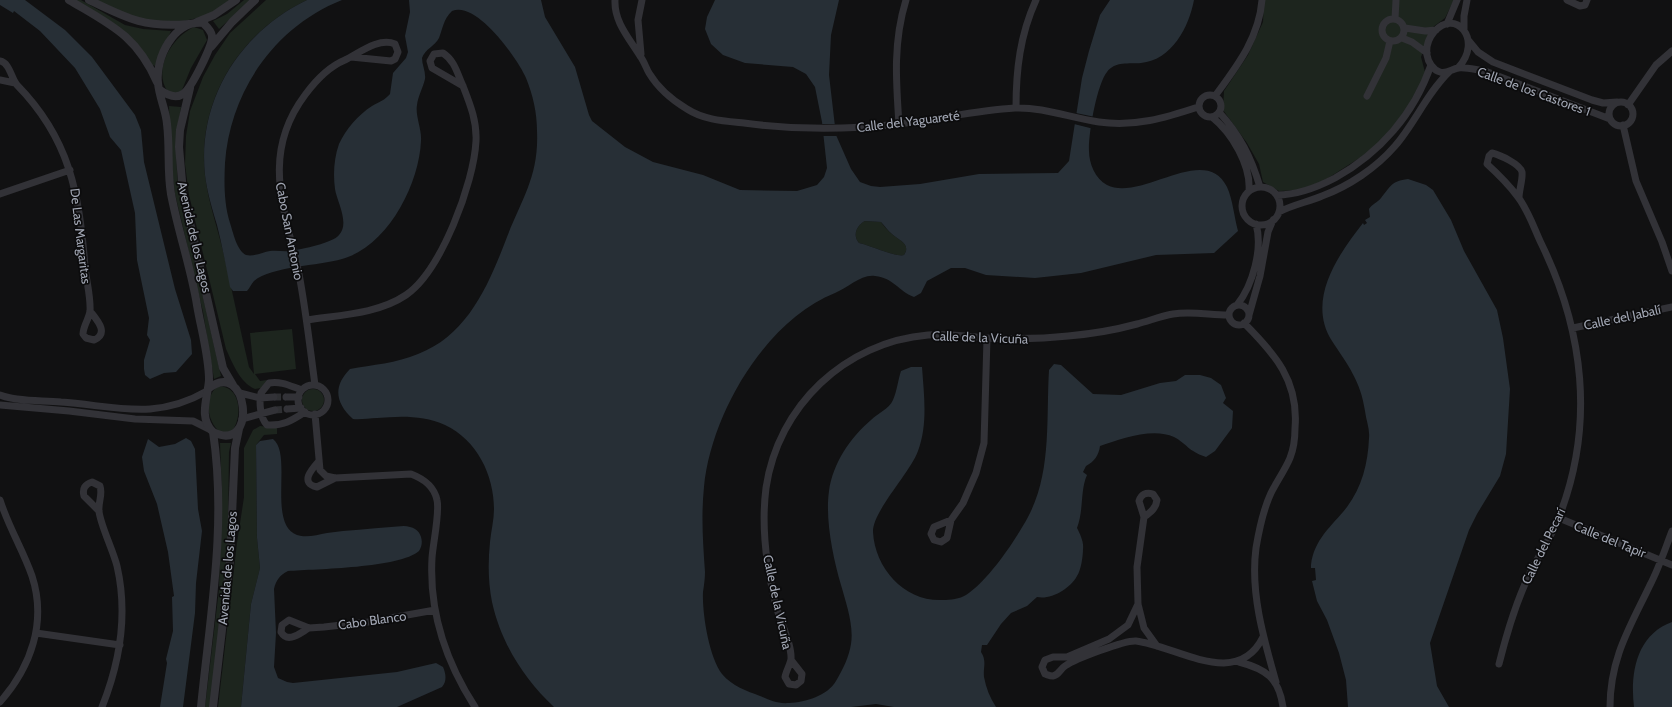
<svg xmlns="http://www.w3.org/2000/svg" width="1672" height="707" viewBox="0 0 1672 707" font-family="Cabin,sans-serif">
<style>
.green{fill:#1d251e}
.water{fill:#272f36;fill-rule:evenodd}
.pier{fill:#111112}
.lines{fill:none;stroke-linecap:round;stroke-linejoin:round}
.minor-tunnel{stroke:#2e2f32;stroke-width:7;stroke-dasharray:7 3.5;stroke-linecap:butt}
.minor{stroke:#323237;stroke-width:7}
.tertiary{stroke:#323237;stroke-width:8}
.labels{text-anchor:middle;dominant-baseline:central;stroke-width:3.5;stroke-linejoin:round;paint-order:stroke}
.street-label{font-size:13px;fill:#a1a6b3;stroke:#0c0c0d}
</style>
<rect width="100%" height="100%" fill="#111112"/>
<path class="green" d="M75,0H81L125,25L143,29L171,31L155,66L152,65L150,61Z
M95,0H231L219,9L202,17L175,23L142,21Z
M244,0H251L219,29L213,21L227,14Z
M266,0H307C244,30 202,92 204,162C205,193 216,222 223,251C232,290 240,329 249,367L254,374L250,333L292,329L296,369L255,374L260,381L267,380L261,388L255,389C240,383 232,362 226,349L189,195L185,164L186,136L190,111L203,77L215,55L230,33Z
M1264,0H1454L1445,18L1433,27L1421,57L1425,72L1417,94L1403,114L1375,148L1325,180L1300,190L1279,191L1263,182L1259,164L1247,143L1223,110L1224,91L1248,55L1263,22Z
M194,27L203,30L207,40L191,68L182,90L179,93L168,92C152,70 172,37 194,27Z
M169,106L181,107C176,139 175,160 179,192L221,376L214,379L203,312L175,194L171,165Z
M865,221L881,222C884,226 888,231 892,234C900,241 911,244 904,255C898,258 869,245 859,243C852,235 857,225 865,221Z
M218,386C241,386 243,416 232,431L221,433C207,422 203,398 218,386Z
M302 400a11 11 0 1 1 22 0a11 11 0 1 1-22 0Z
M260,426L277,428V434L264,435L256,445L257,538L260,568L251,604L241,707H218L237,543L244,497V448L253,430Z
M220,443H231L229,452L228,527L226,565L210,707H205L219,589L222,498Z"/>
<path class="water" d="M0,0H25L65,30L92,57L135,115L141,130L144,162L175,289L191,340L192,354L176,372L164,373L150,379L145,375L144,369V360L150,340L147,335L149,318L137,260L135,213L121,150L110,137L100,109L75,68L40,31L14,11L13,13L0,5Z
M307,0H342C274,27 230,92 225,163C224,183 224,204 230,223C233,232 237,251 246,255C254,257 263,252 270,251C277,250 284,252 291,251C302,249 333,243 339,235C350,223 337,202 335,189C333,174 334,158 339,144C346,129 358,115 372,106C379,102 385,100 390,94L393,73L406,58L408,52L405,36L410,12L409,0H541L545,17L575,67L589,115L592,121L625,147L653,162L703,175L740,190L797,191L817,185L824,177L827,168L822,122L815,87L806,74L793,67L745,63L723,55L711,44L705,29L707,17L715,0H839L831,35L829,75L836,135L851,169L860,182L871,186L880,187L920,184L979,174L1058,173L1069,161L1082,78L1089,51L1100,15L1110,0H1194C1189,27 1172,60 1141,63C1129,64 1115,61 1107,72C1097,84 1088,135 1089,151C1089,163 1095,179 1107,185C1142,202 1205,142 1227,187C1233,200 1234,217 1238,231L1214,253L1156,255L1081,273L1035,278L986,275L965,268H951L927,281L921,293L914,297C898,291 894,278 875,276C861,274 848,288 835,293C765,321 711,414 704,487C701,516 703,543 705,572C705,579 704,585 703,592C702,613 709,657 722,674C732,686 747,691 760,696C770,700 777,704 789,703C806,702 827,696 836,681C843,669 849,657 851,644C854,625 846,603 841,585C833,558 825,519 829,491C833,463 850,438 871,420C878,413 889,409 893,400C897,391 898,380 901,371L911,367H922C924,396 928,424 918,451C910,473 872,512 873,532C875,569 905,602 943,600C950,600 960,599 966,595C988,581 1015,541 1028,517C1052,472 1046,419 1049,370L1054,364L1061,365L1093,394L1121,395L1160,383L1176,381L1185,375H1200L1211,378L1221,385L1226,398L1223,403L1233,411L1232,428L1215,451L1206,457C1188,451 1187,444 1174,437C1153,427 1120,439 1100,446C1099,455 1094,462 1086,466L1083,472L1087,475C1080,491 1084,509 1077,528C1080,534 1084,542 1083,549C1083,556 1081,570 1077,576C1070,589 1051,600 1037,597L1027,606L1011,613L1001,624L987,645H982L981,652C987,661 983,667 984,677C986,688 990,698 996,707H894L876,704L851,707H554C524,679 501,643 492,602C488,582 488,562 490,542C491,531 494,520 494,509C494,475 477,440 445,425C423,415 400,416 377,418C369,418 360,420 353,419C335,403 333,386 350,369C372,365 397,363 418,354C468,335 489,284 507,237C522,198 539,176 537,131C537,113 533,95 526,78C519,61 477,0 452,11C443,20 443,28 439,38C435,46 425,49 422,58C422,65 426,72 425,79C423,88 418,96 417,105C415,116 422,129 421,141C419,185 387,247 342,259C319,266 272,266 254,281C251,284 250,288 247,291H233L230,287C226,266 222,245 217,225C212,208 207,192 205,175C197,100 240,32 307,0ZM865,221L881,222C885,226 888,231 892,234C900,241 911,244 904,255C898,258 869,245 859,243C852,235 857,225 865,221Z
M1408,179L1426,185L1433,190L1451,220L1464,251L1497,310L1503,338L1510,389L1506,454L1500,476L1477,514L1469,530L1430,643L1437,686L1449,707H1348L1346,680L1339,653L1327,620L1317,601L1312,581L1316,580L1315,568H1311V565C1314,539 1332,526 1347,507C1362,487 1368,463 1369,438C1370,429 1366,420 1365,411C1361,382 1348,365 1332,341C1306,300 1338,255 1363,223L1364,225L1367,223L1365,220L1370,217L1369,209C1372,204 1378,202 1381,198C1391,186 1391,181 1408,179Z
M186,438L191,441L195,449L198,509L202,531L196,583L195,613L183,707H160L167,663L166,659L173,631L172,597L174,596L168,552L157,504L144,471L142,457L148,439L159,447L175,444Z
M273,439C293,454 267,524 297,535C306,538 317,535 327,533C348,530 370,529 391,527C397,527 404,525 410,527C421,529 425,542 419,551C400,568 316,569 288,571C280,575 276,580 274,589L276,633L274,667L278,678L287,682L293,683L397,672L436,663L443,667C446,674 447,681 442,687L397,707H241L251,604L260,568L257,538L256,445L260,441Z
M1672,622V707H1634C1630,674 1636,635 1672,622Z"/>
<path class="pier" d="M1076,113L1095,117L1094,129L1074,124Z
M821,124H838L839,136H821Z"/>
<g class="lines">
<path class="minor-tunnel" d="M274,397H286
M275,410L287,409"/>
<path class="minor" d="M615,0C614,22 629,38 640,56C644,61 646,68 649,73C658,88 672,100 687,109C704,120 724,121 744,123C795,130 846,130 898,124C937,120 976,110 1015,108C1043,107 1071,118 1099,122C1135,127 1165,118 1198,107
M1567,0L1580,6L1585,5L1587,0
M1382 30a11 11 0 1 1 22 0a11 11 0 1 1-22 0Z
M1395,19L1396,0
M1447,24L1457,0
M1405,28L1425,31L1436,30
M1464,29V16L1467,0
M1402,38L1412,42L1427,53
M1469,41L1478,52L1493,62L1592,100L1603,103L1617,102
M641,54L638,20L642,0
M0,61C10,63 11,78 17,85C70,139 79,193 85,266C86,280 91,297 90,311C89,319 83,326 83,334L86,338L94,340C110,333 96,319 90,311
M1458,68C1484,40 1455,7 1434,32C1428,39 1426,47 1427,55C1428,62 1433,70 1440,72C1446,74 1452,69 1458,68C1467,67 1476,70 1485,71L1610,119
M0,80L15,83
M1199 106a11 11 0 1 1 22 0a11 11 0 1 1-22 0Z
M1215,96C1237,66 1259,38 1262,0
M1367,96L1386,58L1390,41
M1609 114a12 12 0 1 1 24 0a12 12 0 1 1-24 0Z
M1628,105L1656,65L1672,51
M1016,108C1016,70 1020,35 1036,0
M1219,112C1240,135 1251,157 1260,187
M1212,117C1232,133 1251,165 1249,191
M899,124C896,81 893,42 906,0
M1623,125L1636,181L1662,242L1672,271
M1242 206a19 19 0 1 1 38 0a19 19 0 1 1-38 0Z
M0,194L70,170
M1277,195C1298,195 1316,188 1335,178C1380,153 1414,114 1431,65
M1279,212C1292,205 1308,202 1322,196C1349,186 1376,168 1395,146C1415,123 1427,93 1449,72
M1229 315a10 10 0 1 1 20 0a10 10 0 1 1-20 0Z
M1237,305C1253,285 1263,248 1256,224
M1249,315L1260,276L1268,232L1273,220
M307,320C339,315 378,314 406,295C441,271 474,183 476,141C477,121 470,104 463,86C457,73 455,61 443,53L434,54L430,61L432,68L463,86
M1244,323C1275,354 1299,381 1295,428C1295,438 1294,448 1290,458C1285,470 1277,481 1271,493C1263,510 1259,530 1256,548C1250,593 1264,640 1276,682
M1573,328L1672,307
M315,385C310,348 306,311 299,274C285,210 260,155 305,95C316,80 328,67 345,60C359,53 379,37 395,44L398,52L395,59L391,61L351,57
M298 400a15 15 0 1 1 30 0a15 15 0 1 1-30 0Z
M302,390C290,386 282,381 269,383L261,393C259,402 260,418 267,425C283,426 291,421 305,412
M240,393L260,398L274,397
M0,395C18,402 42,400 61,402C116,406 155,421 207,391
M286,397H299
M0,405L69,411L135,419L193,421L211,430
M287,409L301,408
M315,414L320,470L326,476L335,478L411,474C424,479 434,486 437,500C440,512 433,543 432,558C429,612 446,662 475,707
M242,419L275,410
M319,461C312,469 299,483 317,487L335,478
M0,500C8,526 23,550 32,576C47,622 31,667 0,702
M99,511L84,496C82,489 85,484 92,482L100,486C103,495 98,502 99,511C100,524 113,550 117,566C128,614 120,662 102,707
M1144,517C1151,512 1156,508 1157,500L1153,494C1146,492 1141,494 1139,501L1144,517L1137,567L1138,604L1144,628L1157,646
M1559,518L1672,565
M951,520L934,527L931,534L934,540L941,542L947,538L951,520L963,503L976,473L984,443L987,338
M1138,604L1128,625L1109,639L1067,657H1053L1045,660L1042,667L1045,674C1048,675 1050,676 1053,676C1059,675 1060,669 1065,666C1075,659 1125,640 1136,641C1177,646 1237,690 1263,637
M309,628C300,633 288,644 281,632L282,625L289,620L309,628L324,627L368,622L435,610
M36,633L120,645
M791,660L802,674L801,681L796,685L789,684L785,677C786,671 790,665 791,659C792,645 781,623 777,609C767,571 761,527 766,488C778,406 845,342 928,335C948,333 967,337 987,338C1014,339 1041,339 1068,336C1091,334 1115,330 1137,324C1149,321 1161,316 1173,314C1191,311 1210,315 1228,315
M1239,662C1266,669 1279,678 1283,707
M1499,664C1507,632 1516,601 1531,571C1540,553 1552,536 1559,517C1595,425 1584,331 1541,243C1534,228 1528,210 1518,197C1509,185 1498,174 1487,164L1489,156L1492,153C1500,155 1520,164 1522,172C1523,179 1519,190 1519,198
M1610,707C1610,658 1630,627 1650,585C1659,568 1665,549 1672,531"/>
<path class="tertiary" d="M69,0C111,25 136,35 157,82
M89,0C128,19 145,28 189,24
M197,22L214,15L236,0
M211,47L232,22L255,0
M190,88L180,130L179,147L183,192L223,368L233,385
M160,90C167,95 175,99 183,94C191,89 213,45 212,36C211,30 207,27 203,23C174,20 155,58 158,83C159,97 166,110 167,124C170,148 167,170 171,194C178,231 191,268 197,305C201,329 209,356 209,380C208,397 198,418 213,432C259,455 248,356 208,389
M201,707C210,616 227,524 213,432
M213,707L230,561L235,448L239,429"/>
</g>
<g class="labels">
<g class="street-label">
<text transform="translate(1534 91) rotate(20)">Calle de los Castores 1</text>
<text transform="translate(908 121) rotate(-7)">Calle del Yaguareté</text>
<text transform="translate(290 231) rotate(79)">Cabo San Antonio</text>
<text transform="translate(81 236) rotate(83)">De Las Margaritas</text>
<text transform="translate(195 237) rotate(77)">Avenida de los Lagos</text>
<text transform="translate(1622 317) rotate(-12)">Calle del Jabalí</text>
<text transform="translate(980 337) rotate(2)">Calle de la Vicuña</text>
<text transform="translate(1610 539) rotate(22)">Calle del Tapir</text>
<text transform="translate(1543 546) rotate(-64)">Calle del Pecarí</text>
<text transform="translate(227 568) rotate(-85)">Avenida de los Lagos</text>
<text transform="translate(778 602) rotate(78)">Calle de la Vicuña</text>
<text transform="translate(372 620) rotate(-8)">Cabo Blanco</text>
</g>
</g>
</svg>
